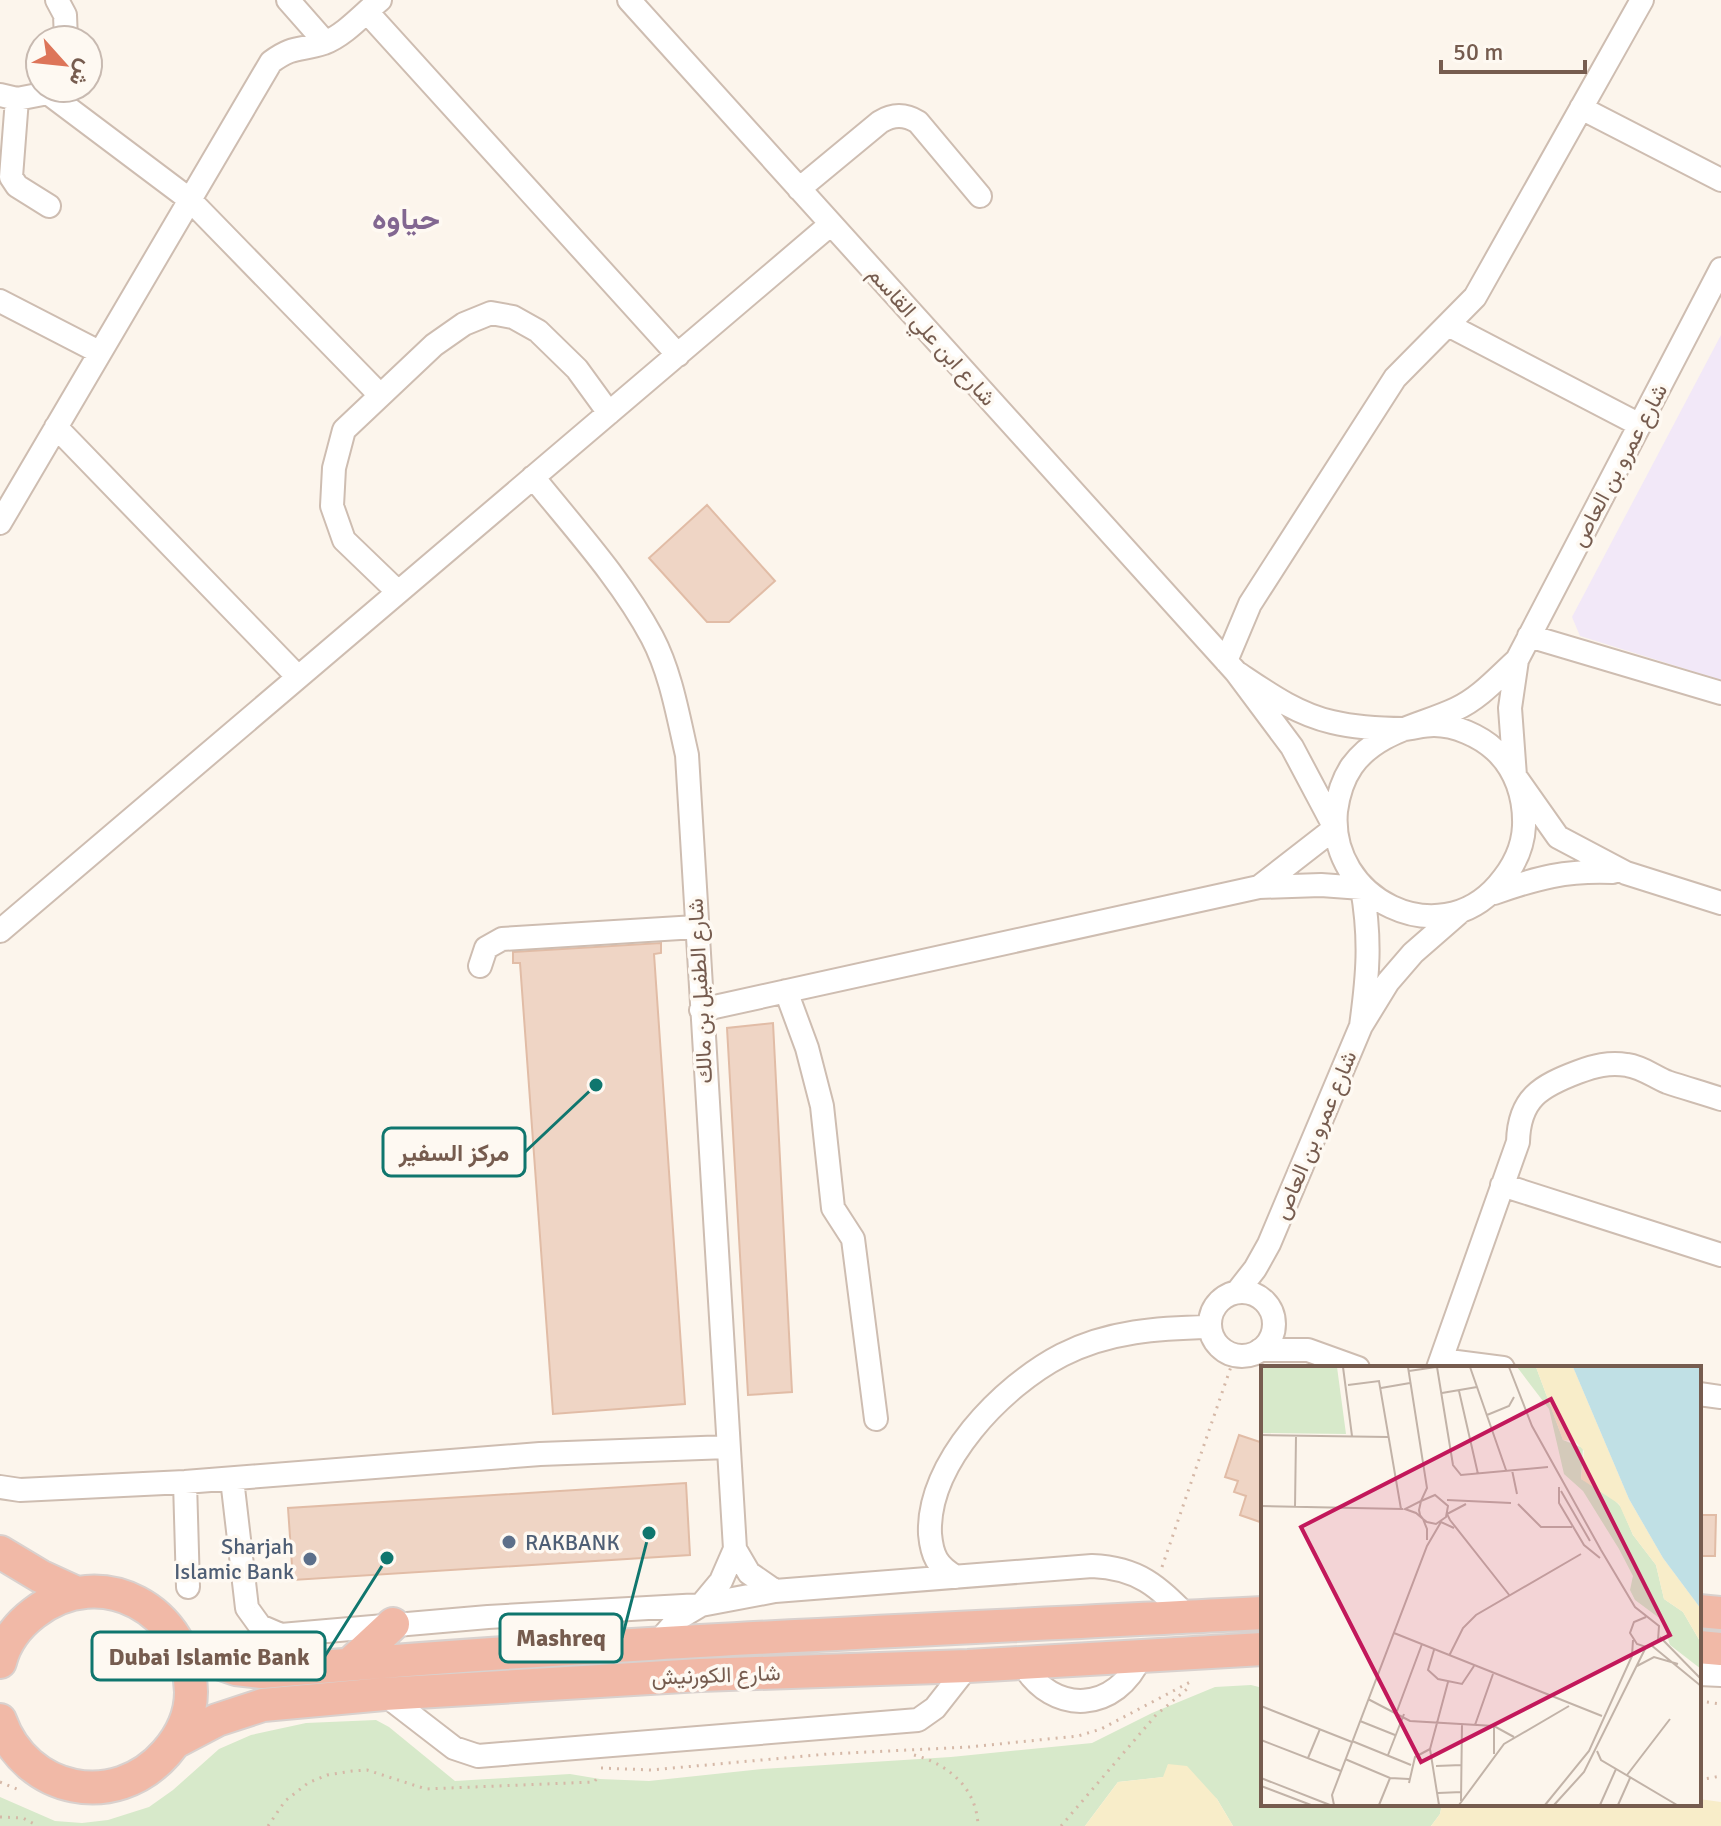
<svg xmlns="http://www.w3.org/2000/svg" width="1721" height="1826" viewBox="0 0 1721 1826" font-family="Signika,Vazirmatn,sans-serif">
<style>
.education{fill:#f2e8f8}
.green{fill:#d7e9ca}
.sand{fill:#f8edc9}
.building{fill:#efd5c5;stroke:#e1bca6;stroke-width:2}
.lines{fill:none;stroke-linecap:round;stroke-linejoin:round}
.minor-casing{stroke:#cebdb1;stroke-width:26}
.highway-casing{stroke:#d9d1ce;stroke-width:36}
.path{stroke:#d5b8a7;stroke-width:3;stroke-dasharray:2 6;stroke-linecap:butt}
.minor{stroke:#fff;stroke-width:22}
.highway{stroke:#f1b9a7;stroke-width:32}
.service-dot{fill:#5c6f8a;stroke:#fef9f2;stroke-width:3}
.labels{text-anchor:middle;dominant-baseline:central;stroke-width:7;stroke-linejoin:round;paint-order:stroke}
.street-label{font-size:22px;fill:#765c4f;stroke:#fef9f2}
.service-label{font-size:22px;fill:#4e5e75;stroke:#fef9f2;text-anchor:start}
.district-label{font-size:30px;font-weight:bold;fill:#826791;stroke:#fef9f2}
.inset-road{fill:none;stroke:#c2b3a8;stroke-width:2}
.view{fill:#c2185b;fill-opacity:0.15;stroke:#c2185b;stroke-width:4}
.inset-edge{fill:none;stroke:#765c4f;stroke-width:4}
.leader{fill:none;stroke:#0f766e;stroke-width:3}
.callout-dot{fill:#0f766e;stroke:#fef9f2;stroke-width:3}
.callout{fill:#fef9f2;stroke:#0f766e;stroke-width:3}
.callout-label{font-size:24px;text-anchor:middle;font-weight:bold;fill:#765c4f}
</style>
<rect width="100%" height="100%" fill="#fcf5ec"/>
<path class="education" d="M1721,335V680L1580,636L1572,617Z"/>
<path class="green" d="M1251,1685L1263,1688V1804H1442L1440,1814L1431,1826H1233L1217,1799L1168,1765L1164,1777L1118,1782L1085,1826H0V1797L55,1821L82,1823L108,1820L149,1807L173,1790L219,1749L251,1735L306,1723L376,1720L389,1727L455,1781L570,1774L600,1779L649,1781L762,1769L951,1757L1092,1743L1152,1713L1215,1687Z"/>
<path class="sand" d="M1168,1764L1187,1766L1217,1799L1233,1826H1085L1118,1782L1163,1777Z
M1699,1799L1721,1802V1826H1431L1440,1814L1442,1804H1699Z"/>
<path class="building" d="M707,505L775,581L729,622H707L649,558Z
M661,943V953L654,954L685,1404L553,1414L520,963H513V952Z
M773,1023L792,1392L748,1395L727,1028Z
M1239,1435L1263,1443V1523L1240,1515L1246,1496L1234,1492L1238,1481L1225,1477Z
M686,1483L690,1555L293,1580L288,1508Z
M1699,1515H1716L1715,1556H1699Z"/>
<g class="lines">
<defs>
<path id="minor" d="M57,0L65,15L66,40
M288,0L325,42
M629,0L1236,672L1292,747L1335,828L1259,887
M367,12L678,355
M0,95L17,99L48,93L189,199L380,395
M17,99L11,177L17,186L49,206
M1581,108L1721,180
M799,189L880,122C893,114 905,114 918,122L980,196
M0,301L99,352
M1448,325L1640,425
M56,427L297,676
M533,477C574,528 621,579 652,637C671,673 678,716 687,755L735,1549L749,1573L775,1591
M0,523L271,62C294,45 300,51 324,43C345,35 363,14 380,0
M397,591L344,540L332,506L334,468L344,430L434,345L464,324L491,313L513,317L538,331L577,369L609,413
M1529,636L1721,693
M1517,660L1721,269
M1226,661L1250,604L1395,378L1475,297L1642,0
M1236,672C1266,692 1296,714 1332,722C1353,727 1382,729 1404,729C1414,728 1424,725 1434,725C1455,725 1480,736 1495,750C1516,769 1525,798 1524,826C1523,849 1513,868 1498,885C1438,954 1328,899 1336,811C1338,796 1343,779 1352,766C1377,731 1420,726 1456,709C1480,698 1498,677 1517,660L1510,708L1515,776L1558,837L1626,873L1721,903
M1494,893C1537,878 1566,870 1613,872
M0,931L831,224
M480,966L486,948L502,939L696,927
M786,991L807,1048L822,1106L833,1208L853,1239L876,1419
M701,1010L1259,887L1321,885L1362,888C1371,939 1368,975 1361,1026
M1502,1185L1721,1255
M1237,1292L1255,1269L1269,1244L1361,1026L1388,982L1413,953L1460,912
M1210 1324a32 32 0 1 1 64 0a32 32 0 1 1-64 0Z
M1260,1350H1308L1358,1368
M1441,1360L1503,1368
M1438,1368L1518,1142C1519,1098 1541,1086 1578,1072C1594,1066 1609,1062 1627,1065C1642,1067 1653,1076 1667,1082C1685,1088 1703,1093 1721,1099
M1699,1394L1721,1397
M232,1479L247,1608L260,1626L281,1635L488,1617L701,1605L721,1581L735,1549
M185,1482L188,1587
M0,1487L20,1490L185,1482L540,1454L728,1447
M956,1577C937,1566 932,1556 930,1534C927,1463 1002,1386 1062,1355C1109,1331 1159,1328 1210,1327
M657,1643L679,1618L701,1605L775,1591L1092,1566C1139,1568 1157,1586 1188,1617
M1022,1663C1053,1717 1117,1712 1141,1656
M1699,1674L1721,1675
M384,1694L454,1748L478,1756L918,1720L935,1708L968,1666"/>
<path id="highway" d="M0,1552L40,1576L77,1593
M1699,1611L1721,1613
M1699,1647L1721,1649
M183,1651L236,1669L262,1672C595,1642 929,1630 1263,1613
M0,1662C5,1642 17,1626 34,1613C101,1561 189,1610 191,1692C191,1714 181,1736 166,1753C115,1811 26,1793 0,1720
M350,1664L393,1624
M177,1741L217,1720L263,1705L384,1694L700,1675L968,1666L1263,1649"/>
</defs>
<use href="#minor" class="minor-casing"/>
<use href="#highway" class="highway-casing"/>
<path class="path" d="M1162,1567L1235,1355
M1699,1701L1721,1704
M914,1755C948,1764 977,1788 978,1826
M601,1768L651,1770L828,1754L969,1747L1078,1736L1101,1729L1194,1680
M1699,1780L1721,1776
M0,1782L19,1790
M0,1817L23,1818L38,1826
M268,1826L285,1801L308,1783L327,1775L352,1771L367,1770L426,1789L594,1782L599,1776
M1061,1826L1156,1715L1187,1689"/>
<use href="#minor" class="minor"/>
<use href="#highway" class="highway"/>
</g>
<g class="service-dot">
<circle cx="509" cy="1542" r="8"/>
<circle cx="310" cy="1559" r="8"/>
</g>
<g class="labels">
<g class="street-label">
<text transform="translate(932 336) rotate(48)">شارع ابن علي القاسم</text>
<text transform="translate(1619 465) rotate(-62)">شارع عمرو بن العاص</text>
<text transform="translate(700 991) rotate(-93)">شارع الطفيل بن مالك</text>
<text transform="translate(1315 1135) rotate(-67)">شارع عمرو بن العاص</text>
<text transform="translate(716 1675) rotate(-2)">شارع الكورنيش</text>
</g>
<g class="service-label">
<text x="525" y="1542">RAKBANK</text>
<text x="294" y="1546" text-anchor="end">Sharjah<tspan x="294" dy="25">Islamic Bank</tspan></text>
</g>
<g class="district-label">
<text x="406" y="219">حياوه</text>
</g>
</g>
<g transform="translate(1261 1366)">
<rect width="440" height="440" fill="#fcf5ec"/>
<path d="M2,1H76L85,68L0,67ZM256,1H275L302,74L322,82L320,113L345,125L360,141L372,169L395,199L403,233L422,246L440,277V303L409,279L401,254L374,234L369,224L372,210L358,183L322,125L303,108L288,43Z" fill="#d7e9ca"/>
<path d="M275,1H312L368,133L402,192L440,243V277L422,246L403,233L395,199L372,169L358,138L320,113L323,85L314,75L302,74Z" fill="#f8edc9"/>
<path d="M312,1H440V243L402,192L368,133Z" fill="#c0e0e5"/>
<path class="inset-road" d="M82,1L91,70M147,1L166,122L160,135L144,143L155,147L162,153L166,156L175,158L185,151L187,140L174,129L160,135L158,144L159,149L162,153L166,163V174M176,1L192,99L200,109L287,101M209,1L245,104M248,1L271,60L340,184L374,241L398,260L397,274L385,281L376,278L369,267L373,256L385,251M148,5L175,1M87,19L118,15L140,143M120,22L149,17M198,25L217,108M181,27L216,21M226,49L248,40L253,31M0,69L127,71M251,104L256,128M298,121V137L323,179L339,192M300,125L329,175M186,134L250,137M205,138L186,148L189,154L249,230M257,138L280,161H311M0,140L142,143M34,141L35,70M133,267L341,350M399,271L440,313M390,279L440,320M173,284L167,304L177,313L201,318L213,300M188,290L202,262L215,249L320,188M376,300L393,291L417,298M107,333L149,355L233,360L253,371M0,340L91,376M136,345L161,278M99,355L134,369M214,359L232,308M0,374L80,405M91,375L150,399M336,385L340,394L416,439M233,388V360M127,389L143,348M47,392L59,363M84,393L129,412L148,413M175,400L201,399M366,409L409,353M0,412L69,439M148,417L154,391L169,383M0,420L50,439M177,427L201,426M200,435L201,358M73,439L71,429L166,180L180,156L193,162M118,439L129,412M178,439L169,383L187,316M198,439L243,378L308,340M284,439L328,385L371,290L372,274M293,439L323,406L385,281M339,439L355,403M357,439L369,412"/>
<path class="view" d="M290,33L409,269L160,396L40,161Z"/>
<rect width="440" height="440" class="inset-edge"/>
</g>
<path class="leader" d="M596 1085L525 1152M649 1533L622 1638M387 1558L325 1656"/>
<g class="callout-dot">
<circle cx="596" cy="1085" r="8"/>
<circle cx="649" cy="1533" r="8"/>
<circle cx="387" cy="1558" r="8"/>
</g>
<g class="callout">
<rect x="383" y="1128" width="142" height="48" rx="8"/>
<rect x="500" y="1614" width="122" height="48" rx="8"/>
<rect x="92" y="1632" width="233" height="48" rx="8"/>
</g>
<g class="callout-label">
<text x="454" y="1161">مركز السفير</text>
<text x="561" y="1646">Mashreq</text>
<text x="209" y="1665">Dubai Islamic Bank</text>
</g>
<g transform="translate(64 64) rotate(117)"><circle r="38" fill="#fef9f2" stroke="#c8bab1" stroke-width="2"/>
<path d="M0-6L14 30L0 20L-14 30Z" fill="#dd7559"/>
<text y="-12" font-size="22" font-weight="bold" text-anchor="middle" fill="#765c4f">ش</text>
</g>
<path d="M1441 60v12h144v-12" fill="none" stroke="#765c4f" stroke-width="4"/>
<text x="1453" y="60" font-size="24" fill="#765c4f" stroke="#fef9f2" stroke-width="6" paint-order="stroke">50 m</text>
</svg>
